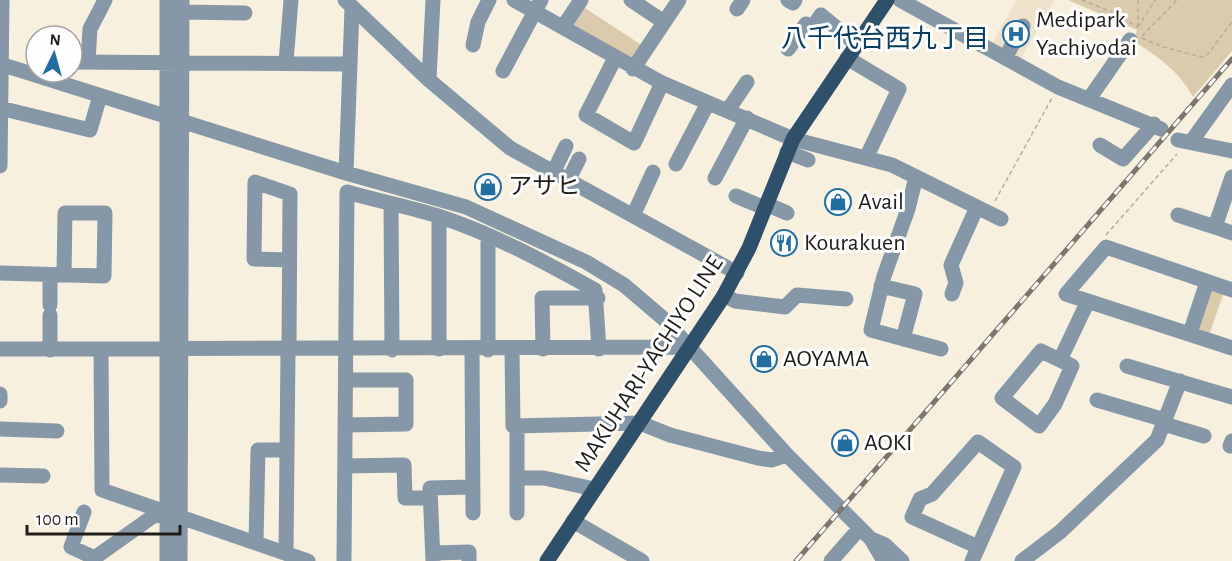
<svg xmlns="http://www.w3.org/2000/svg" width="1232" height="561" viewBox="0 0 1232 561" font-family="'Alegreya Sans','Noto Sans JP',sans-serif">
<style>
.built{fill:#eee2cb}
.green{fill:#dbcbac}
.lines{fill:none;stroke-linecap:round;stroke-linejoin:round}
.path{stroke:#b4ada0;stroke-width:1.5;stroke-dasharray:4.5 3;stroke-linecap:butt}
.minor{stroke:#8698a7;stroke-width:15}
.major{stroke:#2f506a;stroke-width:15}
.rail-casing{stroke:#7c776d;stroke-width:5}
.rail{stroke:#fefefe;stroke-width:3;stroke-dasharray:9;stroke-linecap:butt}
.labels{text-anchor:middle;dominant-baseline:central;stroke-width:6;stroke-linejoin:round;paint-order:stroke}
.poi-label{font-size:24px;fill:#211e19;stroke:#fefefe;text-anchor:start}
.street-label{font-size:24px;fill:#211e19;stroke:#fefefe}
.neighbourhood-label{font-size:26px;fill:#073d60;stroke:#fefefe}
</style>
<rect width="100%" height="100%" fill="#f8f0df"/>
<path class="built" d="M1016,0H1055L1020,60L991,45Z"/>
<path class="green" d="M1068,0H1232V51L1193,97C1179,71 1158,57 1134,41L1137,30Z
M582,6L643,46L634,58L627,61L568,27Z
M1208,289L1224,292L1209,335L1196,330Z"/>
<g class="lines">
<path class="path" d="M1082,0L1112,12L1138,27
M1138,0V26
M1138,27L1155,0
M1142,36L1177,0
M1142,38L1163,47L1202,57L1208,54L1232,22
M995,201L1052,98
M1106,235L1177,154"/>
<path class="minor" d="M345,0L429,80L510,148L737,273
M514,0L662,83L793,139L892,165L1001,219
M631,0L664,22
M788,0L793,3L795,0
M900,0L1058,87L1161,129
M737,9L743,0
M183,12L245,13
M563,27L581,0
M473,45L478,22L489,0
M788,49L806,24L812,28L821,15L856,44
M615,58L586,115L634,143L662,83
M847,58L899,89L866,158
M1005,58L1023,26
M88,61L90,29L105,0
M72,62L349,64
M286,62L291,0
M0,64L346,173L466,207L586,262L624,285L665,320L787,455L871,539L884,561
M633,69L679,0
M503,71L541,0
M429,80L433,0
M1089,99L1130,40
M0,108L90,130L100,96
M728,110L747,82
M1178,140L1232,151
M1191,142L1232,85
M1100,145L1123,159L1154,124
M787,152L808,160
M676,164L708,103
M0,166L2,0
M554,171L566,146
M346,173L352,8
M916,177L908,209L884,276L871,330L941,349
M1232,177L1215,227L1232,233
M715,178L747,118
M569,179L579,159
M736,196L765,208
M766,204L787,213
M391,205L392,350
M1178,215L1215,227
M633,216L653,172
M488,235V350
M289,260L254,259L255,182L290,194L289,349
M0,273L104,276L105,213H65L64,275
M881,286L915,294L903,339
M1232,290L1106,247L1066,294L1232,348
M952,294L956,283L951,265L977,207
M724,295L735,301L785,307L797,295L846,299
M50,305V275
M50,315V350
M1190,333L1207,282
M0,349L690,347
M101,349L102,490L308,561
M439,349V216
M543,349L542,298H598
M472,350L473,513
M512,350L513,426L640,423L670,435L758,458L772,460L787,455
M1060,360L1072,366L1055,404L1039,426L1002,398L1041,351L1060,360L1088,301
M1127,366L1232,397
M0,394V401
M1097,400L1165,420
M1164,424L1204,436
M345,425L406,424V380H346
M517,426V513
M0,429L57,431
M1230,446L1232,441
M345,466L404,465L405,498H429
M0,475L43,476
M517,478H544L594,489
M84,512L71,547L95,558
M573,521L642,561
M871,539L885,545L902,561
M256,543L258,450H287
M286,553L288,350
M433,553L469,552V561
M90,561L152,517L168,511
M167,561V0
M180,561L182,0
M344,561L347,192C378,201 410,207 441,217C495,235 545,262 595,290L599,349
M433,561L430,488L472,487
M831,561L860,528
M972,561L1014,467L978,442L932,494L920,499L912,517L978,547
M1022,561L1060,532L1157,440L1180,381"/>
<path class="major" d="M547,561L723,297L749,248L793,139L887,0"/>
<defs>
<path id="rail" d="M796,561L1232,59"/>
</defs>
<use href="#rail" class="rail-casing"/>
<use href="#rail" class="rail"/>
</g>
<defs>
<symbol id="hospital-ring" viewBox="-11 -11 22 22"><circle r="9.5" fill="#fefefe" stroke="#236ea1" stroke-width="1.5"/><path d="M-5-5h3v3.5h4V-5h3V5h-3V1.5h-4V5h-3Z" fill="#236ea1"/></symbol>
<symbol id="shop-ring" viewBox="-11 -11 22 22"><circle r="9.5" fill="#fefefe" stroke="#236ea1" stroke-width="1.5"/><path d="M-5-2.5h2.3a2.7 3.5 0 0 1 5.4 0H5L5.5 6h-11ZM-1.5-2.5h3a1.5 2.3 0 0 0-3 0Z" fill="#236ea1"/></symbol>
<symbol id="restaurant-ring" viewBox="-11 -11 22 22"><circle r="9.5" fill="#fefefe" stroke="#236ea1" stroke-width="1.5"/><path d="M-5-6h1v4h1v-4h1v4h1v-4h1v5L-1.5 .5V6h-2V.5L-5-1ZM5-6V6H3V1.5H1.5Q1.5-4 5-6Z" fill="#236ea1"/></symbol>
</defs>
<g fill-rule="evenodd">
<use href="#hospital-ring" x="1001" y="19" width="30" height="30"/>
<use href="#shop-ring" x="473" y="172" width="30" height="30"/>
<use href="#shop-ring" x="823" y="187" width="30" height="30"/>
<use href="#restaurant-ring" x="769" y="228" width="30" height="30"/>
<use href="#shop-ring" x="749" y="344" width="30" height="30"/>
<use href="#shop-ring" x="830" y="428" width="30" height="30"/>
</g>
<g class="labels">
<g class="poi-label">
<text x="1036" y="20">Medipark<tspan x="1036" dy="28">Yachiyodai</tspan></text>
<text x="508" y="187">アサヒ</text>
<text x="858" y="202">Avail</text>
<text x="804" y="243">Kourakuen</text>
<text x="783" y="359">AOYAMA</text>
<text x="864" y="443">AOKI</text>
</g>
<g class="street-label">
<text transform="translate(649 364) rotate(-57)">MAKUHARI-YACHIYO LINE</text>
</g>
<g class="neighbourhood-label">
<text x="885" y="39">八千代台西九丁目</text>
</g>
</g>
<g transform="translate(54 54) rotate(5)"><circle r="28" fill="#fefefe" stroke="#a6a4a2" stroke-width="1.5"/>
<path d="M0-4.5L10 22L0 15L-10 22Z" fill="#236ea1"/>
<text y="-9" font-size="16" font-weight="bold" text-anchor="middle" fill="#211e19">N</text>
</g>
<path d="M27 525v9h153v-9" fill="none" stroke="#211e19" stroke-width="3"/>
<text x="36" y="525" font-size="18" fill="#211e19" stroke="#fefefe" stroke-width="4.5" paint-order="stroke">100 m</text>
</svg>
